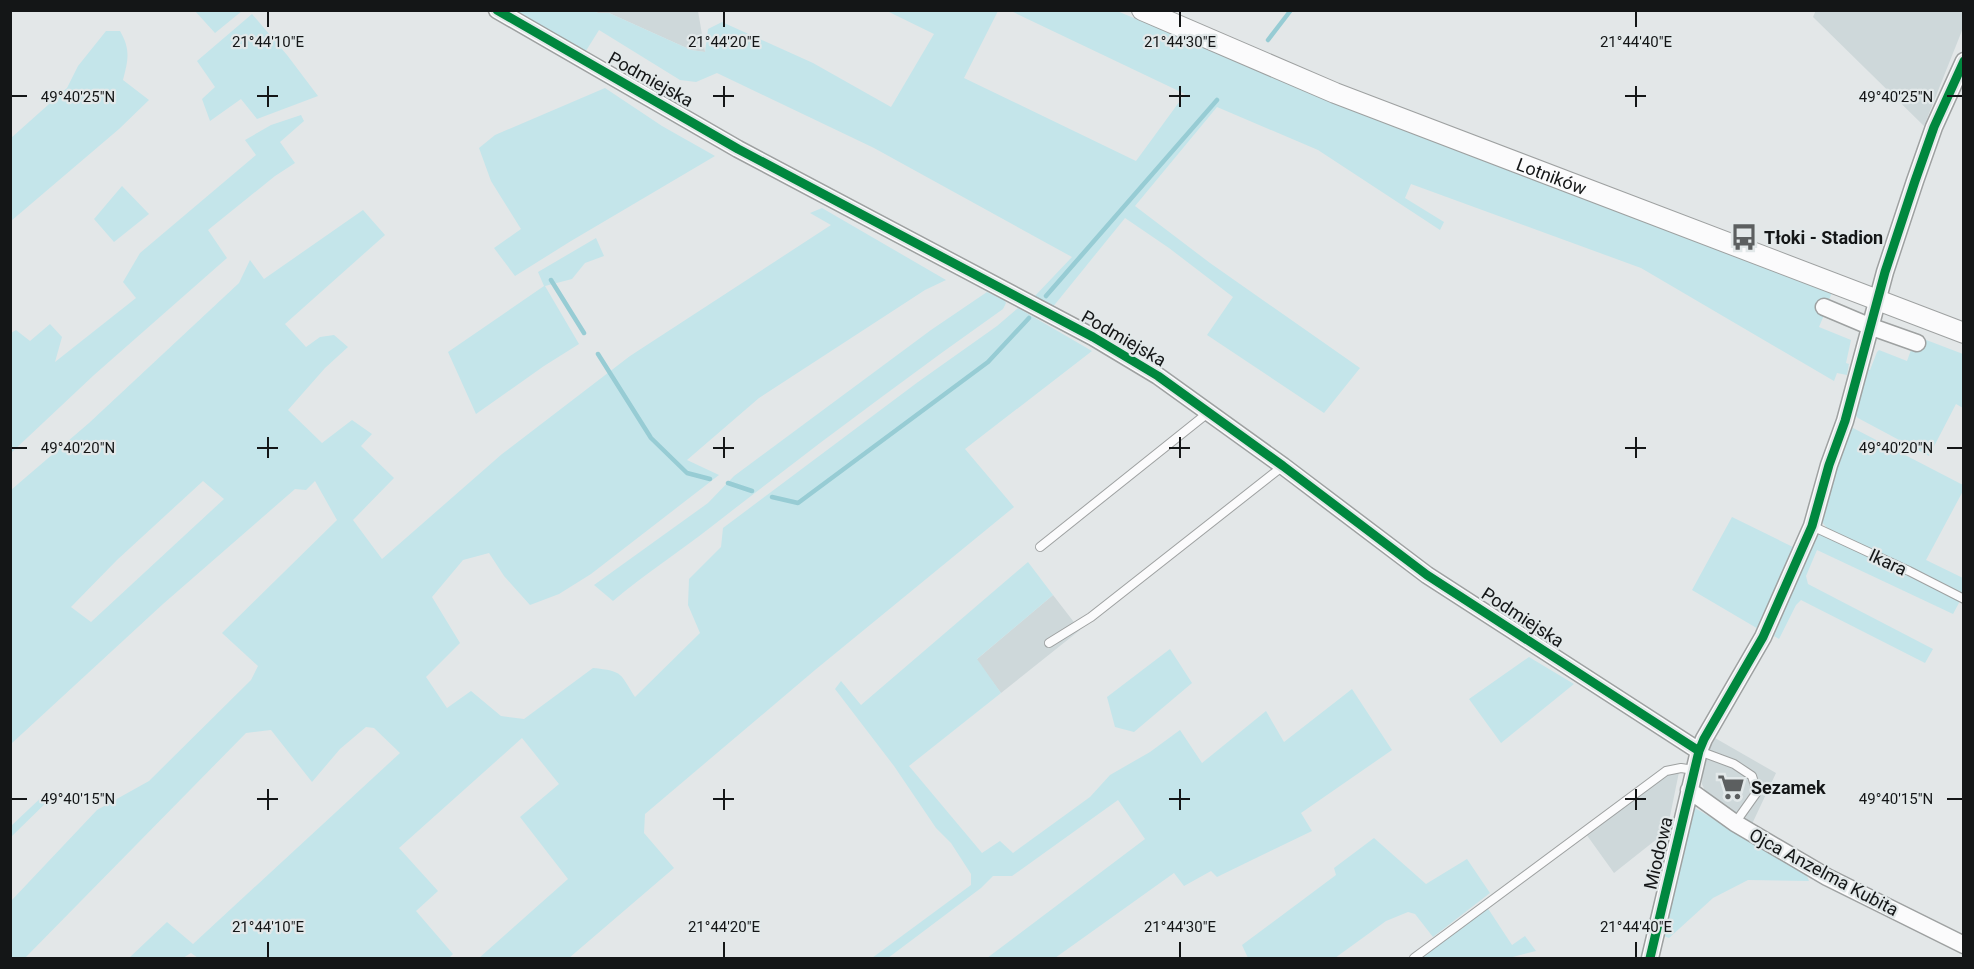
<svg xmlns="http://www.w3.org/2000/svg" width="1974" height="969" viewBox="0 0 1974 969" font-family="Roboto,sans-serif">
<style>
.built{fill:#ced8da}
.green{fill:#c4e5ea;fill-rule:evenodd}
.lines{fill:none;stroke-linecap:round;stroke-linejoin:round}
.stream{stroke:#97ccd4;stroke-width:4.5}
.service-casing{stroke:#9ea1a1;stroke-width:10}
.minor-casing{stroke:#9ea1a1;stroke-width:19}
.tertiary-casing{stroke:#9ea1a1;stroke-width:22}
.service{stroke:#fbfbfc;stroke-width:8}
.minor{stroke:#fbfbfc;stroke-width:16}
.tertiary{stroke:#fbfbfc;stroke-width:20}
.cycleway-casing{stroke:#e2e8e9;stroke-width:13}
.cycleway{stroke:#00873e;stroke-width:9}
.ticks{fill:none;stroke:#141617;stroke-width:2}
.labels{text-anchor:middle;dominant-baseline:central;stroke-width:4.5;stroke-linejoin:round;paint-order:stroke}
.street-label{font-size:18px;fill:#141617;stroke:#e2e8e9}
.poi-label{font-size:18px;font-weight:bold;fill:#141617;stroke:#e2e8e9;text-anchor:start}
.ticks-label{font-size:15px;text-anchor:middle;fill:#141617;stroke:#e2e8e9;stroke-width:4.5;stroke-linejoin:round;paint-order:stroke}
</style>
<rect width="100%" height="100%" fill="#e3e7e8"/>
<path class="built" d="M1816,10L1963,11V28L1924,126L1813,17Z
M593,11H698L705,52L691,50L609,13H598Z
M1053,595L1080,630L1001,693L976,660Z
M1715,738L1776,773L1752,824L1708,798L1702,784L1703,762Z
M1679,772L1667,831L1614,873L1586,834L1667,773Z"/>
<path class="green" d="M593,10L598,13H609L691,50L705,52L708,29L722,22L813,63L891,107L934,34L887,11H998L964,78L1136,161L1185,94L1011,11H1117L1321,96L1833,290L1829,300L1823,299L1824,315L1819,327L1851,340L1846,363L1849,364L1847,375L1837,373L1834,381L1641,268L1411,184L1405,198L1444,222L1440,230L1318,150L1217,107L1135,206L1210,263L1360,368L1324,413L1207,335L1233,297L1169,248L1125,218L1052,308L1034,297L1072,257L874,148L717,73L696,82L680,80L599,30L584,54L508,11Z
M195,11H242L215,33Z
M252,14L287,55L318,96L257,119L241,99L210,121L202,99L215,87L197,61Z
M106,31H120C131,50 128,60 123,80L149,100L119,129L11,221V138L67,88L78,66Z
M605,88L662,126L715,156L571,241L515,276L494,248L521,229L491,181L479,148L495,135Z
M301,115L304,121L280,142L295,163L275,176L208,230L227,258L94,375L11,453V333L16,330L30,341L50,324L62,337L55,362L136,298L123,282L140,253L256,155L245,140L271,125Z
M122,186L149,214L114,242L94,219Z
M822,208L946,280L925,290L759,398L687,460L719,475L591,574L559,594L530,605L504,576L489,553L463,560L432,597L460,643L426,677L447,708L471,691L501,716L524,719L593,668C624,671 620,674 635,697L700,633L688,605L689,579L721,547L723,528L918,382L997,326L1018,308L1092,351L965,449L1014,507L815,670L645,814L644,833L674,868L569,958H479L568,879L520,817L559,784L522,738L399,848L438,891L416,911L453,954L449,958H198L191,953L183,958H129L167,922L193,944L400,753L374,728L366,727L340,749L312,782L271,730L246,733L25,958H11V901L97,810L149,781L251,680L258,666L222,633L337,520L315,481L306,490L295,489L163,604L11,744V490L89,423L239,283L250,260L264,279L363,210L385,235L285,324L306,347L320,337L334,335L348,347L325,368L288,410L322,443L352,420L372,434L361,446L394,478L353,520L382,559L502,454L630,356L831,225L810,213ZM203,481L224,499L91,622L71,607L117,560Z
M596,238L604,256L585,263L572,279L545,286L579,344L544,366L476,414L448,352L544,286L538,272Z
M987,292L1004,300L1006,303L1003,309C904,379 807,452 711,527C679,552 645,574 613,601L594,585L708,503L734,476L931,330Z
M1921,338L1963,354V408L1956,404L1929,456L1858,418L1853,413L1866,369L1870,370L1877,352L1879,350L1907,361L1911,350L1916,351Z
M1853,428L1963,485V491L1926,560L1963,578V593L1827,528L1822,522L1821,516L1849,429Z
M1732,517L1795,548L1760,630L1692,590Z
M1821,534L1960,601L1953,614L1817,550L1806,576L1808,584L1933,649L1925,663L1801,600L1796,605L1779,639L1774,636L1816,535Z
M1028,562L1053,595L977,659L1001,693L909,766L982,853L1000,841L1013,853L1090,797L1110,775L1150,752L1180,730L1202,763L1266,711L1284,742L1352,689L1392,750L1301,813L1312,831L1217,877L1211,871L1184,886L1174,873L1055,958H987L1145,839L1118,800L1012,876H993L981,888L888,958H872L971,885V874L951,843L936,828L894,766L835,689L841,681L861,705Z
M1170,649L1192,683L1134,732L1115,727L1107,697Z
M1529,657L1574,684L1501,743L1469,699Z
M47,792L53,796L11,837V826Z
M1689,808H1695L1806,874L1809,881L1748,880L1713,898L1669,938L1664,936Z
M1374,838L1426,884L1467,859L1490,893L1433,937L1415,914L1408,912L1386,921L1335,958H1248L1242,945L1336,875L1334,868Z
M1487,907L1512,945L1525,936L1536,951L1509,958H1420Z"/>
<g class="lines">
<path class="stream" d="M1268,40L1291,10
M551,280L584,333
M1046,296L1217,100
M598,354L651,438L687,473L710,479
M728,483L752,491
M772,497L798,503L988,362L1029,318"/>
<defs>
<path id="service" d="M1812,526L1909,571L1964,599
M1040,547L1209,412
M1049,643L1091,617L1283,466
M1699,751L1734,764L1752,776L1757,792L1735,823
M1414,958L1666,771L1681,768L1694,770"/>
<path id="minor" d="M497,10L738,149L1093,337L1158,376L1283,466L1427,575L1699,751
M1824,307L1869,326L1917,343
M1689,790L1735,823L1827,877L1964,945
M1650,958L1699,751L1704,739L1763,637L1812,526L1829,465L1845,421L1885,272L1915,181L1934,127L1964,61"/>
<g id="tertiary">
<path id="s1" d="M1142,10L1335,93L1964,333"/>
</g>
</defs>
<use href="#service" class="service-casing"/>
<use href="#minor" class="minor-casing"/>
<use href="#tertiary" class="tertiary-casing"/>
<use href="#service" class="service"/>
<use href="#minor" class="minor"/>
<use href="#tertiary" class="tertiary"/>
<defs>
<path id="cycleway" d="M497,10L738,149L1093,337L1158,376L1283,466L1427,575L1699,751
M1650,958L1699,751L1704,739L1763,637L1812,526L1829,465L1845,421L1885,272L1915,181L1934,127L1964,61"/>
</defs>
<use href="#cycleway" class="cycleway-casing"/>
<use href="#cycleway" class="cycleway"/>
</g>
<path class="ticks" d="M268,12V27M724,12V27M1180,12V27M1636,12V27M268,86V107M724,86V107M1180,86V107M1636,86V107M12,96H27M257,96H278M713,96H734M1169,96H1190M1625,96H1646M1947,96H1962M268,437V458M724,437V458M1180,437V458M1636,437V458M12,448H27M257,448H278M713,448H734M1169,448H1190M1625,448H1646M1947,448H1962M268,789V810M724,789V810M1180,789V810M1636,789V810M12,799H27M257,799H278M713,799H734M1169,799H1190M1625,799H1646M1947,799H1962M268,942V957M724,942V957M1180,942V957M1636,942V957"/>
<defs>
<symbol id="bus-bare" viewBox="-9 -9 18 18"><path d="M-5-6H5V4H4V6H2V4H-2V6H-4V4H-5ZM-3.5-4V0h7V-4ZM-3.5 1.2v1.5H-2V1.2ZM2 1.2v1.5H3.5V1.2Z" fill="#5c5f60" stroke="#e2e8e9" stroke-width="2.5" paint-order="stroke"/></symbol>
<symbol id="supermarket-bare" viewBox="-9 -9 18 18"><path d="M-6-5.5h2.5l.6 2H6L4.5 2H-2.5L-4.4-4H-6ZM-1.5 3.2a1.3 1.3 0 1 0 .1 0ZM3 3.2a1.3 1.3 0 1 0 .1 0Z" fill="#5c5f60" stroke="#e2e8e9" stroke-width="2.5" paint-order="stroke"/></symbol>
</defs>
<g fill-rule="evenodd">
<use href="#bus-bare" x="1725" y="218" width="38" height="38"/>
<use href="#supermarket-bare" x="1712" y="768" width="38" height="38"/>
</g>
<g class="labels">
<g class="street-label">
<text transform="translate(651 79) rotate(29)">Podmiejska</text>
<text stroke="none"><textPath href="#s1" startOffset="442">Lotników</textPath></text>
<text transform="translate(1124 338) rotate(30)">Podmiejska</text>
<text transform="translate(1888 562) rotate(25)">Ikara</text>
<text transform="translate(1523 617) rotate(33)">Podmiejska</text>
<text transform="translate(1658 853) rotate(-77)">Miodowa</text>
<text transform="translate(1824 872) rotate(28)">Ojca Anzelma Kubita</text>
</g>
<g class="poi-label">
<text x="1764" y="237">Tłoki - Stadion</text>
<text x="1751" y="787">Sezamek</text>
</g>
</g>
<g class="ticks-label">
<text x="268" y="47">21°44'10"E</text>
<text x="724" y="47">21°44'20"E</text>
<text x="1180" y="47">21°44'30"E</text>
<text x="1636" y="47">21°44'40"E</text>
<text x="78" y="102">49°40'25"N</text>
<text x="1896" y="102">49°40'25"N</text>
<text x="78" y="453">49°40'20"N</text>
<text x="1896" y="453">49°40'20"N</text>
<text x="78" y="804">49°40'15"N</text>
<text x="1896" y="804">49°40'15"N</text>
<text x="268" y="932">21°44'10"E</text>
<text x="724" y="932">21°44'20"E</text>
<text x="1180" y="932">21°44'30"E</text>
<text x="1636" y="932">21°44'40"E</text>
</g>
<rect width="1974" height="969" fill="none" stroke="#141617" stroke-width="24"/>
</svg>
